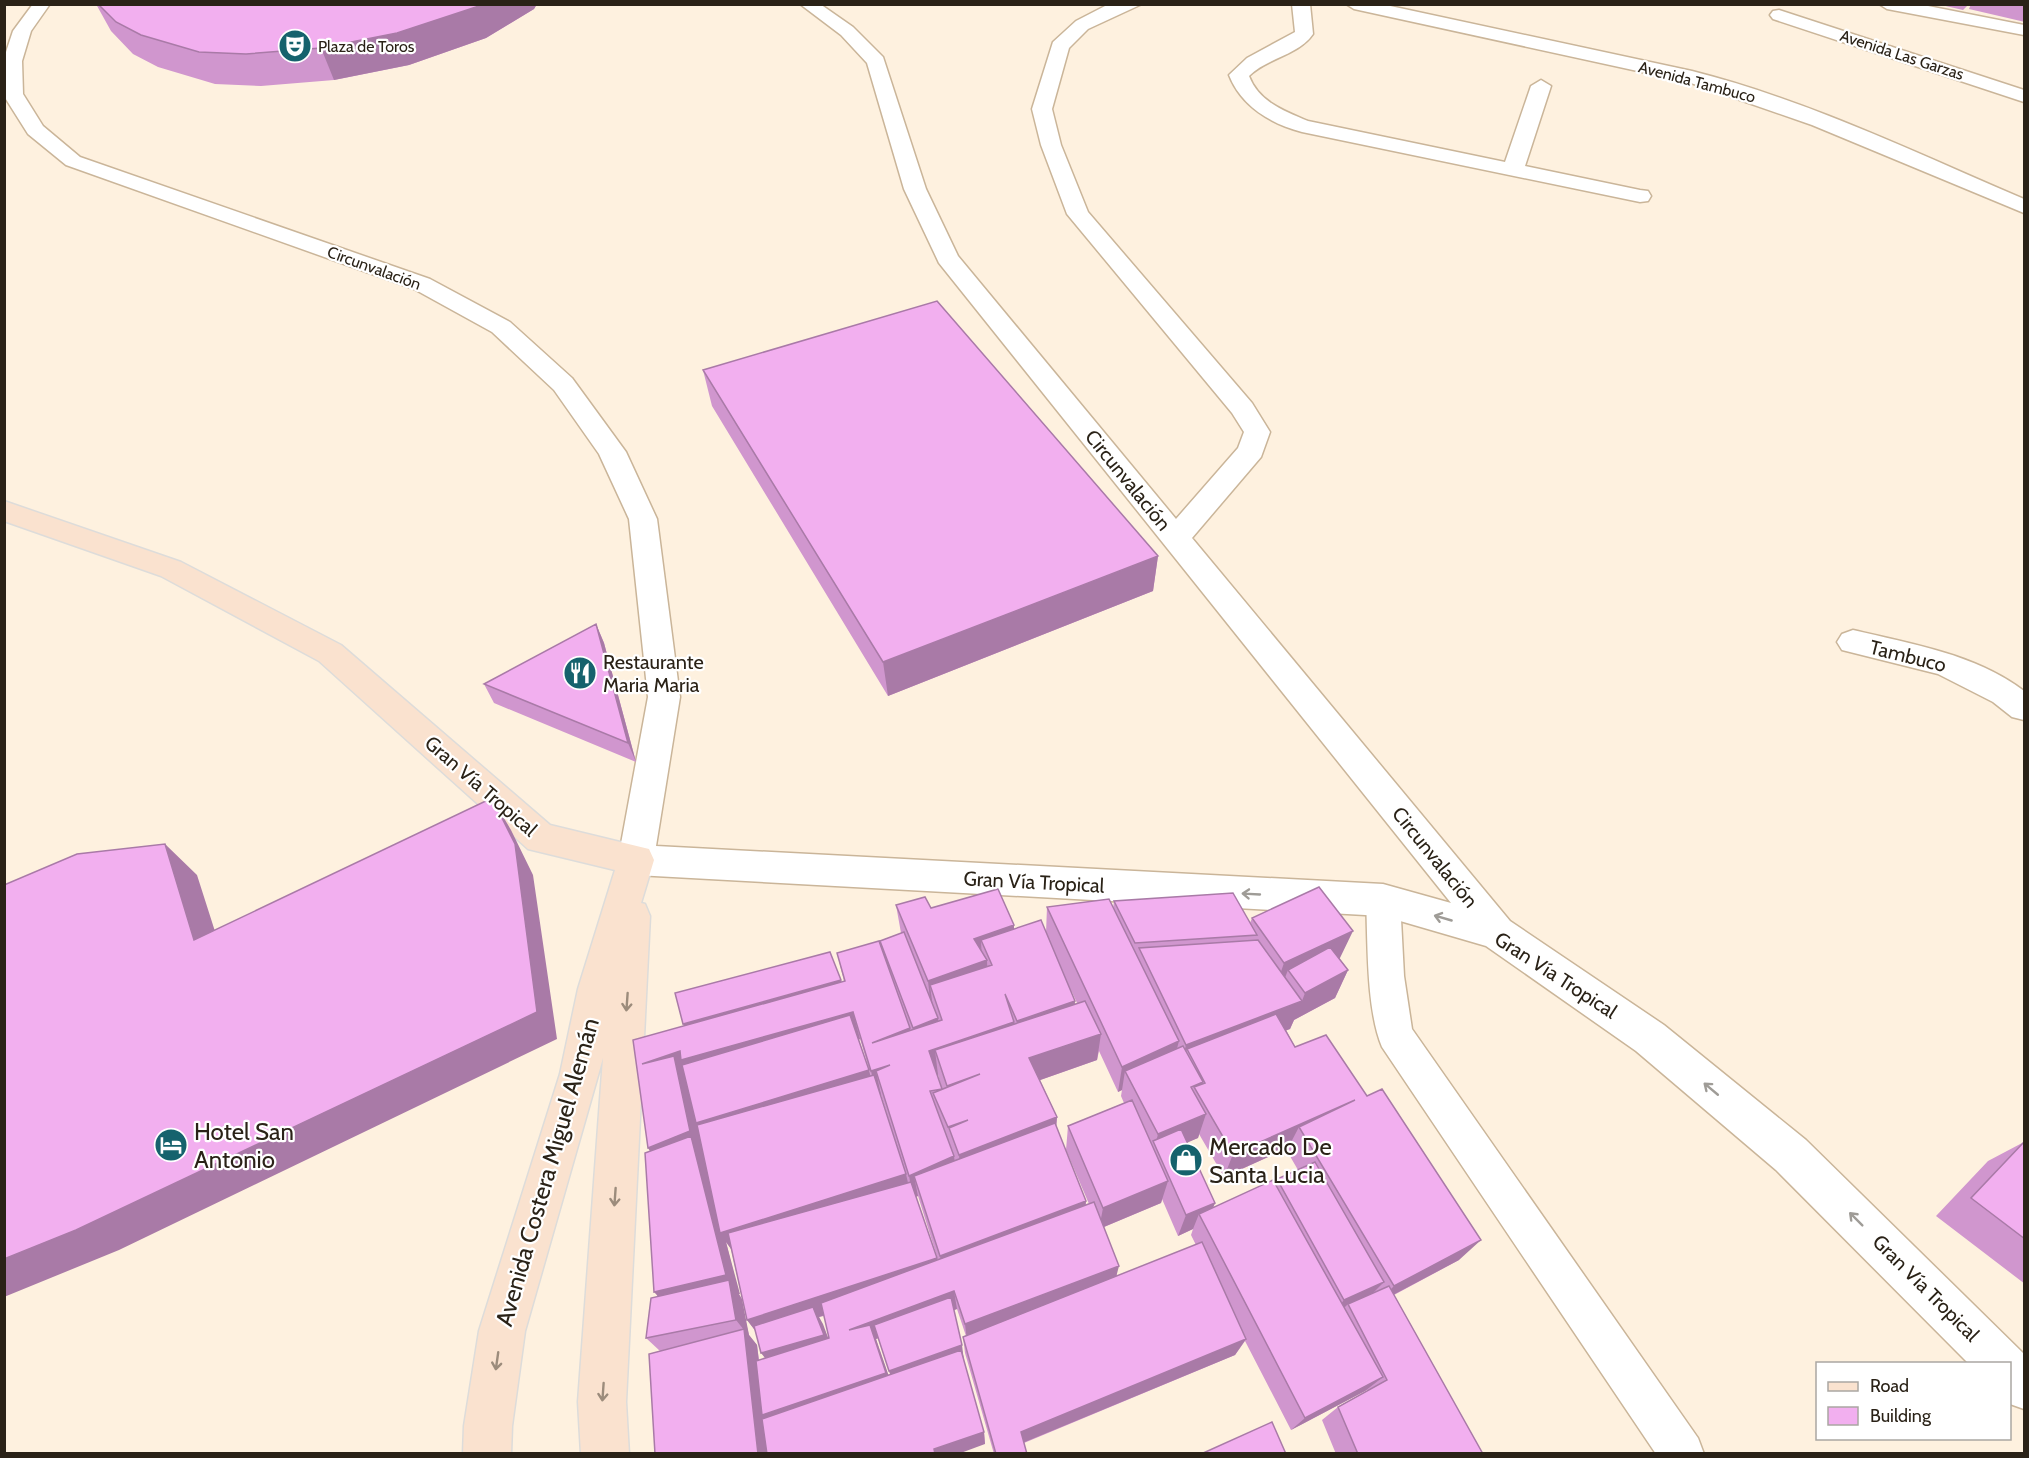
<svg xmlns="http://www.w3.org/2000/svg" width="2029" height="1458" viewBox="0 0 2029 1458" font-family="Cabin,sans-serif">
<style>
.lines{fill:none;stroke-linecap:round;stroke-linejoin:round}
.lane-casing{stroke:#cab599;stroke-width:3}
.street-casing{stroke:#cab599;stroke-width:3}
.primary-casing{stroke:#dddcda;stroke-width:3}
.lane{fill:#fff;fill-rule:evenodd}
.street{fill:#fff;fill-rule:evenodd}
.primary{fill:#fae2cf;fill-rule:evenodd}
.wall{fill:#d096ce;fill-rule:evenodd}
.shaded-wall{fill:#a97aa7}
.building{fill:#f2afef;stroke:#a97aa7;stroke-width:1.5}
.oneway{stroke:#9f9c97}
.oneway2{stroke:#9c8c7c}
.labels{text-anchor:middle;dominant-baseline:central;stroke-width:4.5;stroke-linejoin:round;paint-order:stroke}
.far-poi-label{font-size:16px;fill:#2a2217;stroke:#fff;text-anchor:start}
.far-street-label{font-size:16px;fill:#2a2217;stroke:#fff}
.street-label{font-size:20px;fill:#2a2217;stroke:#fff}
.poi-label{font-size:20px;fill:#2a2217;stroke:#fff;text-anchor:start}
.near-poi-label{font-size:24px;fill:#2a2217;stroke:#fff;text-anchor:start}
.near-street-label{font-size:24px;fill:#2a2217;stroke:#fff}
</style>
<rect width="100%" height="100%" fill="#fef1df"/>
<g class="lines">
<defs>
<path id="lane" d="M1383,885L1395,890L1400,900L1404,976L1412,1029L1698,1438L1704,1454H1656L1382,1047C1366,1009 1368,942 1366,900L1371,890Z"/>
<path id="street" d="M33,4H50L31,31L22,61L23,94L43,126L80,157L430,279L510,322L572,378L626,452L657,519L680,697L656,846L1383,884L1451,903L939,263L904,189L867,63L841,35L800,4H820L853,27L883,57L926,189L958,256L1176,519L1238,448L1244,432L1232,413L1067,214L1041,145L1032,109L1053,42L1076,21L1107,5L1142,4L1088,29L1069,48L1052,109L1061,145L1088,212L1252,403L1270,432L1261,457L1192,538L1510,921L1664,1025L1806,1140L2024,1354V1409L2010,1404V1364H1969L1776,1170L1636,1051L1486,946L1383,916L636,875L623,871L618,860L648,697L629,519L599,454L554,390L492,332L414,289L66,165L28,134L4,96V58L13,31Z
M1292,4H1310L1313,34C1299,55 1267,58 1249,76C1259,102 1284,111 1308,121L1505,162L1531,86L1541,80L1551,86L1525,166L1640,190L1648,191L1651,196L1648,201L1640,202L1302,132C1271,124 1241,106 1229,75L1247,58L1295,32Z
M1346,4H1381L1692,71C1807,100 1916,153 2024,199V213L1812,125L1688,82L1354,9Z
M1879,4H1918L2024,25V35L1887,9Z
M1779,10L2024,90V102L1773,19L1770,15L1773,11Z
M1853,630C1912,644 1975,654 2024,691V720L2012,717L1993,702L1938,674L1842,650L1837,642L1842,634Z"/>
<path id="primary" d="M4,501L181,562L341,645L550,825L649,849L654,860L641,903L645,904L650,916L626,1402L629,1454H581L578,1402L603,1058L525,1331L512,1426L511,1454H463L464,1426L479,1331L560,1074L578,989L615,870L528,849L319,661L161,576L4,521Z"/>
</defs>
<use href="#lane" class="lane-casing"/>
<use href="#street" class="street-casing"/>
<use href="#primary" class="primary-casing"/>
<use href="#lane" class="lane"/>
<use href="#street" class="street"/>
<use href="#primary" class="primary"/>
</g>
<path class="wall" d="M96,4H537L534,9L486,38L409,65L334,80L261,86L215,84L158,67L133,54L111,31Z
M1937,4H1969L1963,10Z
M1971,4H2025V22L1969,9Z
M703,370L1158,556L1153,591L888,696L712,406Z
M596,624L604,643L636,762L494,703L484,684Z
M1114,901L1250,923L1252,918L1340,959L1348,970L1335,998L1294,1020L1290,1029L1286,1030L1295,1047L1459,1260L1394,1295L1483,1454H1336L1322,1420L1338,1407L1367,1391V1390L1291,1430L1245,1341L1235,1355L1024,1443L1027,1454H994L965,1353L963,1337L966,1336L957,1309L954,1310L964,1361L984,1432L985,1444L660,1351L646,1338L657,1296L650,1151L648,1148L684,1026L844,981L837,953L882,948L880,941L901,933L896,905L931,908L1014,929L1046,933L1047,907L1113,909ZM1071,990L1077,1003L1075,1004ZM860,1039L871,1076L859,1040ZM1099,1051L1118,1092L1122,1090L1121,1096L1124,1103L1068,1126L1066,1150L1089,1204L1086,1205V1201L1056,1127L1057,1117L1040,1080L1097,1060ZM937,1075H938L942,1089ZM880,1095H881L905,1172ZM1199,1134L1224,1177L1288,1148L1287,1151L1298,1170L1277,1179L1275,1183L1213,1208L1215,1203L1187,1142L1198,1138ZM918,1196L938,1260L916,1197ZM1162,1199L1178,1236L1193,1229L1191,1235L1196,1245L1117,1276L1104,1227L1161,1203ZM726,1242L731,1249L747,1320L755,1330L765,1358L759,1360L757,1345L749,1335ZM824,1316L829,1338H828L819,1317ZM878,1338L890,1374L888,1375L876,1339Z
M2024,1142H2025V1284L1936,1216L1988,1161Z"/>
<path class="shaded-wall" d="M480,4H537L534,9L486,38L409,65L334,80L321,48Z
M1158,556L1153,591L888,696L883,662Z
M596,624L604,643L636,762L628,743Z
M492,798L511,830L533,875L557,1039L119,1250L4,1297V1259Z
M165,844L197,875L227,969L194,940Z
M1014,925V954L981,940L982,962L987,960L988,989L930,985L933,1008L931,1009L928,981L974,939Z
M1353,931L1339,960L1288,970L1281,988L1274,992L1284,963Z
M1348,970L1335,998L1294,1020L1290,1029L1196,1065L1187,1049L1181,1071L1179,1072L1186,1045L1302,1001L1305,993Z
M841,980L848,1008L697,1051L683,1024Z
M1075,1001L1073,1028L1017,1048V1021Z
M853,1012L860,1039L695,1085L869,1070L875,1096L703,1156L705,1159L906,1174L911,1196L734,1253L726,1242L740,1294H739L742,1299L749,1335L757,1345L765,1414L849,1330L954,1291L957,1309L876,1339L893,1388L769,1454H758L744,1330L736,1320L671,1310L654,1292L664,1171L648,1148L642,1064L680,1051Z
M938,1018L941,1045L917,1054L913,1028Z
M1014,1022V1049L935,1050L938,1075L933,1077L929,1051Z
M910,1028L914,1055L876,1071L881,1095L877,1096L871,1071L872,1043Z
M1101,1034L1097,1060L1029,1084V1058Z
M1179,1041L1172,1067L1125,1071L1122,1090L1118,1092L1122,1067Z
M1355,1100L1299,1127L1288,1148L1224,1177L1233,1154Z
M1206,1114L1198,1138L1159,1155L1155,1146L1158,1134Z
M1057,1117L1055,1141L961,1178L959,1155Z
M954,1156L957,1179L914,1176L918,1196L913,1198L909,1176Z
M1168,1181L1161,1203L1099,1229L1103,1208Z
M1086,1201L1083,1222L943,1275L940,1256Z
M1215,1203L1206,1224L1199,1214L1193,1229L1178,1236L1186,1215Z
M1481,1240L1459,1260L1376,1304L1394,1286Z
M937,1258L941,1277L819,1317L823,1324L833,1351L774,1369L761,1353L760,1337L747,1320Z
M1119,1266L1114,1285L967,1341L965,1324Z
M1384,1282L1366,1300L1348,1304L1340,1312L1329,1318L1344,1300Z
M1246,1339L1235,1355L1020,1444L1021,1432Z
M962,1345L964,1361L895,1386L889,1371Z
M1383,1377L1365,1391L1291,1430L1305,1418Z
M984,1432L985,1444L958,1454H935L934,1449Z"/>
<path class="building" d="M98,4H480L476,7L397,33L321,48L246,54L199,52L141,35L116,22Z
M937,301L1158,556L883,662L703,370Z
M596,624L628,743L484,684Z
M492,798L515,844L537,1012L76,1230L4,1259V885L77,854L165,844L194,940Z
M1319,887L1353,931L1284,963L1252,918Z
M998,889L1014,925L974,939L987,960L928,981L896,905L925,897L931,908Z
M1233,893L1257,935L1135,943L1114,901Z
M1109,899L1179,1041L1122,1067L1047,907Z
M1041,920L1075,1001L1017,1021L1005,994L1014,1022L929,1051L942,1089L930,1091L954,1156L909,1176L876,1071L890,1065L871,1071L853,1012L681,1060L680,1051L642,1064L674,1056L690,1131L648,1148L633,1040L845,981L837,953L879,941L910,1028L872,1043L942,1020L930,985L992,965L981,940Z
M904,932L938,1018L913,1028L880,941Z
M1258,940L1302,1001L1186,1045L1139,948Z
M1330,947L1348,970L1305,993L1288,970Z
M830,952L841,980L683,1024L675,993Z
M1085,1001L1101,1034L1029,1058L1057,1117L959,1155L949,1128L968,1120L948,1127L933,1093L980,1074L947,1086L935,1050Z
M1276,1014L1295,1047L1326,1035L1367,1096L1382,1089L1481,1240L1394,1286L1299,1127L1355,1100L1233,1154L1194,1087L1205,1083L1187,1049Z
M850,1015L869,1070L696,1123L682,1065Z
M1183,1046L1203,1082L1191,1087L1206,1114L1158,1134L1125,1071Z
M874,1075L906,1174L720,1233L697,1125Z
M1132,1100L1168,1181L1103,1208L1068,1126Z
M1055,1123L1086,1201L940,1256L914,1176Z
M1181,1129L1215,1203L1186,1215L1153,1141Z
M691,1136L726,1275L654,1292L645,1153Z
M2024,1142H2025V1239L1971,1198Z
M1315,1162L1384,1282L1344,1300L1277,1179Z
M1273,1180L1383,1377L1305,1418L1199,1214Z
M911,1182L937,1258L747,1320L728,1233Z
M1094,1202L1119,1266L965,1324L954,1291L849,1330L870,1325L886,1373L762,1415L756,1361L829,1338L821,1303Z
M1202,1242L1246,1339L1021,1432L1027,1454H996L963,1337Z
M729,1280L736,1320L646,1338L651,1298Z
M1389,1286L1483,1454H1358L1338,1407L1387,1380L1348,1304Z
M951,1297L962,1345L889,1371L874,1325Z
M813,1307L824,1335L761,1353L754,1326Z
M744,1329L758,1454H655L649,1354Z
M961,1350L984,1432L934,1449L935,1454H767L762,1419Z
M1272,1422L1286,1454H1201Z"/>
<defs><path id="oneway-shaft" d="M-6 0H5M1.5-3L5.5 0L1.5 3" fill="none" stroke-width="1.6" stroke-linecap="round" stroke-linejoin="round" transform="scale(1.5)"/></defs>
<g class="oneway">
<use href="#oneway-shaft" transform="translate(1251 894) rotate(-177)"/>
<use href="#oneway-shaft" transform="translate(1443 918) rotate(-164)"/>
<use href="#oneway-shaft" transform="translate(1711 1089) rotate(-140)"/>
<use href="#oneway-shaft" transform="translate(1856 1219) rotate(-135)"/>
</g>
<g class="oneway2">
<use href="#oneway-shaft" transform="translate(627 1002) rotate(94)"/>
<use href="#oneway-shaft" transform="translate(615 1197) rotate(94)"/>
<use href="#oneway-shaft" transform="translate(497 1361) rotate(98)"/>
<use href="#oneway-shaft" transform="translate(603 1392) rotate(94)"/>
</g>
<defs>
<symbol id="theatre-disc" viewBox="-11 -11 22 22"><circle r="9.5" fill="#16626d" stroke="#fff"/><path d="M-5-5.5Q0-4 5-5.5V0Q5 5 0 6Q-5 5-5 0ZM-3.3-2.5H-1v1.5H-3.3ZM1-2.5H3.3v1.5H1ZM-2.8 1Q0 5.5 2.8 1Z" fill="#fff"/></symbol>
<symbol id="restaurant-disc" viewBox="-11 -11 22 22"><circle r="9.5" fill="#16626d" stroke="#fff"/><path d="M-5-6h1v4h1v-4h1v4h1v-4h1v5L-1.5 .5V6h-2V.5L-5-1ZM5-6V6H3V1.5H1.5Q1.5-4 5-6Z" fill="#fff"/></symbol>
<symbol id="hotel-disc" viewBox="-11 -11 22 22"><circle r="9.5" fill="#16626d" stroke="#fff"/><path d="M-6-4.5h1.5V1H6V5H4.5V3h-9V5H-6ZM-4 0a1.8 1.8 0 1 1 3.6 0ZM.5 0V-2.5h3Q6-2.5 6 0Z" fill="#fff"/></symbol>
<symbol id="shop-disc" viewBox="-11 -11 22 22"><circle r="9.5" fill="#16626d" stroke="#fff"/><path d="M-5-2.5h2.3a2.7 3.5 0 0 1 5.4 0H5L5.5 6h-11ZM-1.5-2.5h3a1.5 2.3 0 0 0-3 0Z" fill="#fff"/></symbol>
</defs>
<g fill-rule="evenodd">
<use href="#theatre-disc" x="276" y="27" width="38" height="38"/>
<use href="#restaurant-disc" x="561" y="654" width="38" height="38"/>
<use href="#hotel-disc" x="152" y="1126" width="38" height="38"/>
<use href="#shop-disc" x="1167" y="1141" width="38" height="38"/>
</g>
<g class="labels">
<g class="far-poi-label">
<text x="318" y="46">Plaza de Toros</text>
</g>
<g class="far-street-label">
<text transform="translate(1902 55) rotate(18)">Avenida Las Garzas</text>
<text transform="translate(1697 82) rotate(15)">Avenida Tambuco</text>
<text transform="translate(374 268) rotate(20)">Circunvalación</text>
</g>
<g class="street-label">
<text transform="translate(1128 480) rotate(51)">Circunvalación</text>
<text transform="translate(1908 656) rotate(14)">Tambuco</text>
<text transform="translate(481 786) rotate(41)">Gran Vía Tropical</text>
<text transform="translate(1435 857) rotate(51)">Circunvalación</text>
<text transform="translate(1034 882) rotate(3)">Gran Vía Tropical</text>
<text transform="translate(1556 975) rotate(33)">Gran Vía Tropical</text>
<text transform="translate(1926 1288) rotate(45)">Gran Vía Tropical</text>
</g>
<g class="poi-label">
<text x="603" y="662">Restaurante<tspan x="603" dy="23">Maria Maria</tspan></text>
</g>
<g class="near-poi-label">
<text x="194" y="1131">Hotel San<tspan x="194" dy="28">Antonio</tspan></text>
<text x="1209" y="1146">Mercado De<tspan x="1209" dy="28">Santa Lucia</tspan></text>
</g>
<g class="near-street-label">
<text transform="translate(547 1172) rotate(-74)">Avenida Costera Miguel Alemán</text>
</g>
</g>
<rect width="2029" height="1458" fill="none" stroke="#2a2217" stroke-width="12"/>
<rect x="1816" y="1362" width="195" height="78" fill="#ffffff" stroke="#aaa7a2" stroke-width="1.5"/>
<rect x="1828" y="1382" width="30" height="9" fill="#fae2cf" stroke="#aaa7a2" stroke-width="1.5"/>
<text x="1870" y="1392" font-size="18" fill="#2a2217">Road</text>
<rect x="1828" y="1407" width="30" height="18" fill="#f2afef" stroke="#aaa7a2" stroke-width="1.5"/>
<text x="1870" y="1422" font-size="18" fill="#2a2217">Building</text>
</svg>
